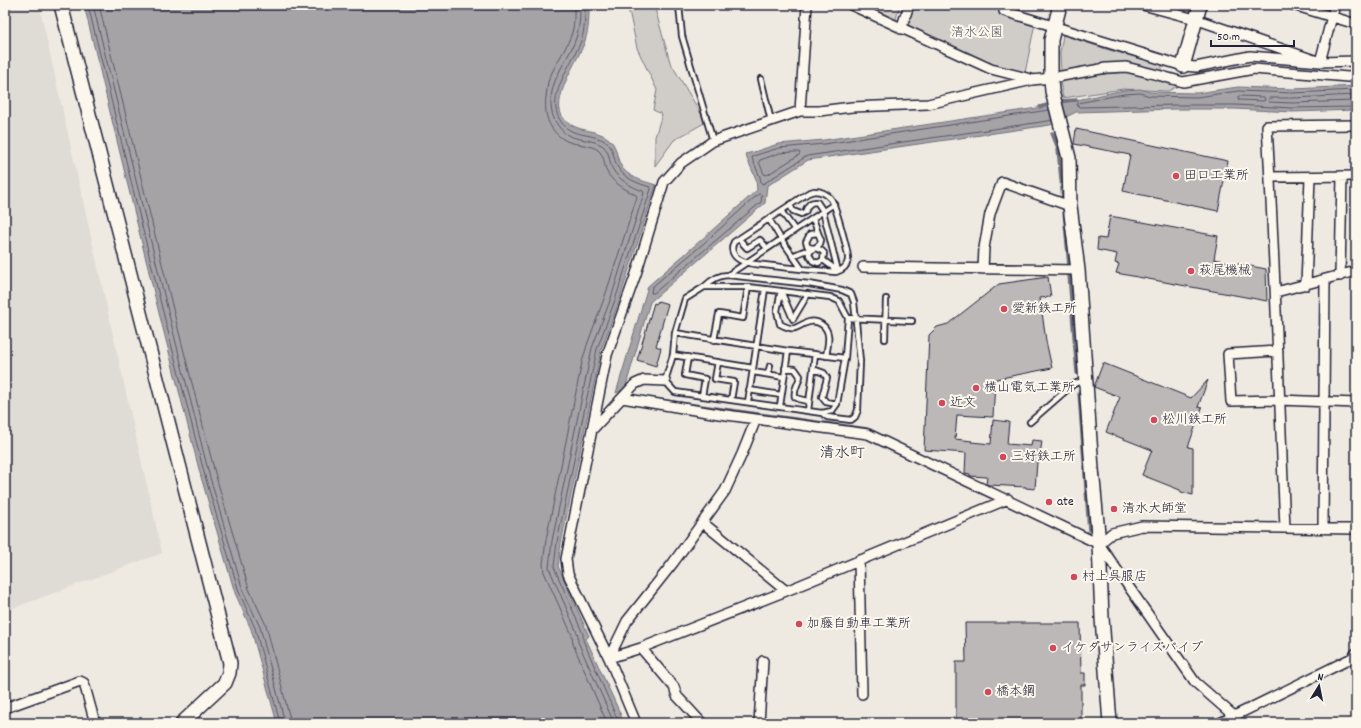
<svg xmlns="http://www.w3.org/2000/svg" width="1361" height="728" viewBox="0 0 1361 728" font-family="Dekko,'Klee One',sans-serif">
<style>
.built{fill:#dfdbd5}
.green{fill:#d0cdc9;stroke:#797882}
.water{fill:#a6a3a7;stroke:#716f7c}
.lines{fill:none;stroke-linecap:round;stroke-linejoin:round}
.shore{stroke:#575666;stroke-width:1}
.stream{stroke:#716f7c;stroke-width:3.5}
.building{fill:#bcb8b8;stroke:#22223b}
.lane-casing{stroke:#22223b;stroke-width:8}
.street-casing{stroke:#22223b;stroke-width:12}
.secondary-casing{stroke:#22223b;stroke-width:16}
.lane{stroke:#fbf7ec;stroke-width:4.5}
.street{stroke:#fbf7ec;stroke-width:9}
.secondary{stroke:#fbf7ec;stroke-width:13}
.poi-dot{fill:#d1495b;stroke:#fbf7ec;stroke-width:1.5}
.labels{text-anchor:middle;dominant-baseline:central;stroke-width:4;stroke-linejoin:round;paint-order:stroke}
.park-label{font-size:13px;fill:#565566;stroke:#fbf7ec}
.poi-label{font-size:13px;fill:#22223b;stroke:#fbf7ec;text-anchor:start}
.quarter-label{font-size:15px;fill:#22223b;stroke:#fbf7ec}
</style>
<rect width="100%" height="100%" fill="#eeeae2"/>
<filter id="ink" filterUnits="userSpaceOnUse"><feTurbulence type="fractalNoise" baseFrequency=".025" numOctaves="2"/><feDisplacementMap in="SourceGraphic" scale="8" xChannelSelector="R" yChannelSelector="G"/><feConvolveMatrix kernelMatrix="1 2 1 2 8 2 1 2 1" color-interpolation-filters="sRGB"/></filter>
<g filter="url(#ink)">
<path class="built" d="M5,5H39L162,553L5,611Z"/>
<path class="green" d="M626,5H654L670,62L706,122L674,140L655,166V137L662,114L653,110L657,90L637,48L630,15Z
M860,5H900L895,22Z
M911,5H1002L999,15L1035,23L1024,78L908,32L906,18Z
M1063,35L1109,50L1162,64V71L1121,64L1082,67L1061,71L1060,53Z
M1130,72L1182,84L1168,91L1123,89L1063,98L1060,81L1091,75Z"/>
<path class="water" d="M84,5H589C589,19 589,28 585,41C579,60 547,102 565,120C577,133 596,128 609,139C617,146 616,155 620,164C626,177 643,181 656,185L619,301L601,350L561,543L558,566L589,636L586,639L620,713L623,723H277L251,629L235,593L201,477L158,309Z
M1356,86V110L1292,112L1235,109H1176L1076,112L1050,125L808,160L767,186L765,203L650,302L625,389L616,393L648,286L700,241L757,190L756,179L745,154L754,152L778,144L824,140L1044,107L1124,90L1140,89L1150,92L1197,93L1238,87L1293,89Z"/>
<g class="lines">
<path class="shore" d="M88,5L162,308L205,476L239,592L255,628L280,723
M93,5L167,307L209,474L243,591L260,627L285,723
M99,5L172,305L215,473L249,589L266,625L291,723
M574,5C574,17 575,27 570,38C564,53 553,67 548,82C547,87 547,92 546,97C544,114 548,129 563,139C573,146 588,143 598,150C604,155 604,163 606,170C611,182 625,189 636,195L637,197L605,296L587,345L582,362L546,540L543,564L544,572L572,635L573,644L607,723
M580,5C580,17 580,26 576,38C571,54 559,68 554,84C548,103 550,121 566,134C576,141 592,138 603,146C610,152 609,161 612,168C618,180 632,187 643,191L644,193L611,298L592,348L552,541L549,568L578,635V642L614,723
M585,5C585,18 585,29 581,41C571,67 538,105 568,129C577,136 595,134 606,142C614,148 613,158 617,166C623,178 637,183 650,187L651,189L615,300L597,349L557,542L554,567L583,634V640L619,723
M1356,90L1293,93L1238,91L1197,97L1150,96L1140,93L1124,94L1078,103L1077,105L1079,107L1176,105H1235L1292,108L1356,107
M1356,95L1293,98H1269L1268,100L1269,102L1292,103L1356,101
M1239,96L1264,97L1265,100L1264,101L1239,100L1238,98Z
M1049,110L824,144L779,148L753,156L752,158L760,177L761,183L763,184L807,156L1048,121L1052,120
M798,152L800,153L799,155L767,175L764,174L759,162L760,160L780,153Z
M759,194L762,195L761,202L654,293H651L652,287L703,244Z"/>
<path class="stream" d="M1040,107L1061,101L1077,100
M1052,133L1058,148L1063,199
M1064,211L1069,266
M1069,274L1077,373
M1079,392L1089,530
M658,400L867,429"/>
</g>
<path class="building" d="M1076,129L1228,161L1218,211L1123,191L1130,155L1074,144Z
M1110,216L1218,236L1214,259L1266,269L1267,301L1116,273L1119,264L1115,263L1117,254L1097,250L1098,238L1106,239Z
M1048,277L1051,297L1040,298L1046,341L1052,368L996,379V382H995L993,417L957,415L955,439L972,441L971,442L991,444L993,420L1009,422L1007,444L1031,446L1032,440L1042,441L1039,462H1037L1035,489L1026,488V487L989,485L986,484L987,477L970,476V474L965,473L966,453L924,450L929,335L937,327L948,324L999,284Z
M658,301L668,304L656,346L661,348L656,366L637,360L654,303L656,304Z
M1103,363L1191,398L1208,380L1198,407L1202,408L1188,447L1193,448V495L1181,492L1180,490L1142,475L1152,450L1106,432L1120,397L1094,387Z
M965,623H1080L1081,673H1085V685H1081V723H956V662H966Z"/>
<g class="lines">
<defs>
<path id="lane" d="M679,5L682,36L713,141
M761,79L771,121
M814,191C821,191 827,194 831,199C835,204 849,253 848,260C847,267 843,270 836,272C812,270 788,268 764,265C757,264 747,264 740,260C733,256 730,249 734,242L808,193Z
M790,205L793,211L801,214L805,212C808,206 808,202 817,202L823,211L838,271
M781,211L795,230
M813,218L818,233L810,234L806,242L808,247C815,249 819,247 824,253L823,260L818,263L813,261L809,255C810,248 815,249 820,244L821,240L818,233
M769,219L781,239L802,269
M739,239L747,248L760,240L767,248
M792,256L804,251H810
M823,260L838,271
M728,275L834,204
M704,287H748L830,297L839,301L848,318L845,358L837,404L832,411L822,413L675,392L665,381L673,355L675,333L685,299Z
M704,287C711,280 718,275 728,275L809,284L842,290L851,294L854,302L860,361L858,410L855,417L851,420L827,417L822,413
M781,291L777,311L780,324C798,333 794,326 809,322C813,321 818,322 821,324C832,331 828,344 826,356
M781,291L793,319L808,294
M848,318L912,321
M675,333L788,351L845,358
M885,339L886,299
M714,340L719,314L743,318L748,287
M673,355L753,368
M688,357L685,375L705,379L702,396
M718,362L715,379L734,382L731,400
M785,368L795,369L800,376C799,384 793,388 795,397L799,399L808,401
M813,369L824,373L827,378L822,397L826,402L837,404
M753,372L784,377
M768,374L770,366
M749,390L781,395
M748,402L765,289
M780,406L788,351
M808,411L815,354
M1030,422L1069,388L1074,384L1085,380"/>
<path id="street" d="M851,5L991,69L1031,79
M1006,5L1004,11L1183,66L1196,67L1250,56L1320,62L1356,61
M1143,5L1195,19L1320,62L1335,5
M1293,5L1356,24
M901,29L909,5
M800,111L807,5
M1270,177L1356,176
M863,267L1078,270
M983,269L984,248L990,214L1002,182L1070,206
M1340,276L1342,176
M1306,285L1310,177
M1276,292L1356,271
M1278,351L1228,354L1231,401L1279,400L1356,403
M622,398L719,414L868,434L1099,544L1195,682L1234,716
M592,430L635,384L644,380L665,381
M702,522L786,591
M1285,528C1279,394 1275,260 1267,126L1356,125
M1323,529L1325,280
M1099,544L1112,533L1142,526L1356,529
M859,560L862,694
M641,648L674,687L677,696L702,723
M609,658L641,648L786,591L1008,499
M609,658L627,621L673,563L725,491L742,454L756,419
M5,708L80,681L84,683L95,723
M636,723L609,658L568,574L566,559L607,355L636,274L664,182L681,163L713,141L800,111H819L852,107L928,104L1032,80L1051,78L1106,68L1126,67L1158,75L1183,82L1254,69L1348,77L1356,76
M759,723L763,661
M1220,723L1352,658L1356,653"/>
<path id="secondary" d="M61,5L230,663L229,673L225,683L182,723
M1060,5L1051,40V78L1052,91L1069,158L1070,206L1078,270L1092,469L1099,544L1102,618L1110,723
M1183,66L1200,5"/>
</defs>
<use href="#lane" class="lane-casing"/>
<use href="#street" class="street-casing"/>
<use href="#secondary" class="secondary-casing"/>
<use href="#lane" class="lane"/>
<use href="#street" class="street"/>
<use href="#secondary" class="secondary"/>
</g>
</g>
<g class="poi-dot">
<circle cx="1176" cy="176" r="4"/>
<circle cx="1191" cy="271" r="4"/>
<circle cx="1004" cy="309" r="4"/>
<circle cx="976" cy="388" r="4"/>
<circle cx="942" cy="403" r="4"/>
<circle cx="1154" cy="420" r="4"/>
<circle cx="1003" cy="457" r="4"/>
<circle cx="1049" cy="502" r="4"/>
<circle cx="1114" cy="509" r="4"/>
<circle cx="1074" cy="577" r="4"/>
<circle cx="799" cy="624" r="4"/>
<circle cx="1053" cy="648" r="4"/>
<circle cx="988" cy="692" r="4"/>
</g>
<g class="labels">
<g class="park-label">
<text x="977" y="33">清水公園</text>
</g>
<g class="poi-label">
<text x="1184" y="176">田口工業所</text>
<text x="1199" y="271">萩尾機械</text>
<text x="1012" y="309">愛新鉄工所</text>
<text x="984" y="388">横山電気工業所</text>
<text x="950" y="403">近文</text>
<text x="1162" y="420">松川鉄工所</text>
<text x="1011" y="457">三好鉄工所</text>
<text x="1057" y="502">ate</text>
<text x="1122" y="509">清水大師堂</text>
<text x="1082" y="577">村上呉服店</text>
<text x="807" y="624">加藤自動車工業所</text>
<text x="1061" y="648">イケダサンライズパイプ</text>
<text x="996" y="692">橋本鋼</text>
</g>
<g class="quarter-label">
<text x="842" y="454">清水町</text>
</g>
</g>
<rect width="1361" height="728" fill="none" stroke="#fbf7ec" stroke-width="20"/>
<rect x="10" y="10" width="1341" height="708" fill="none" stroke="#22223b" stroke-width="1.5" filter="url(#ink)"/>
<g transform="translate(1319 686) rotate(10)" stroke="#fbf7ec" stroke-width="3" paint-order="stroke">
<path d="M0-3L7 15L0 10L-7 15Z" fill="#22223b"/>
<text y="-6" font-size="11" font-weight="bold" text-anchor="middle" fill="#22223b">N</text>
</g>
<path d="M1211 40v6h83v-6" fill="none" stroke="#22223b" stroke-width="2"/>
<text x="1217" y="40" font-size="12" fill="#22223b" stroke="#fbf7ec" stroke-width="3" paint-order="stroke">50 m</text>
</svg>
